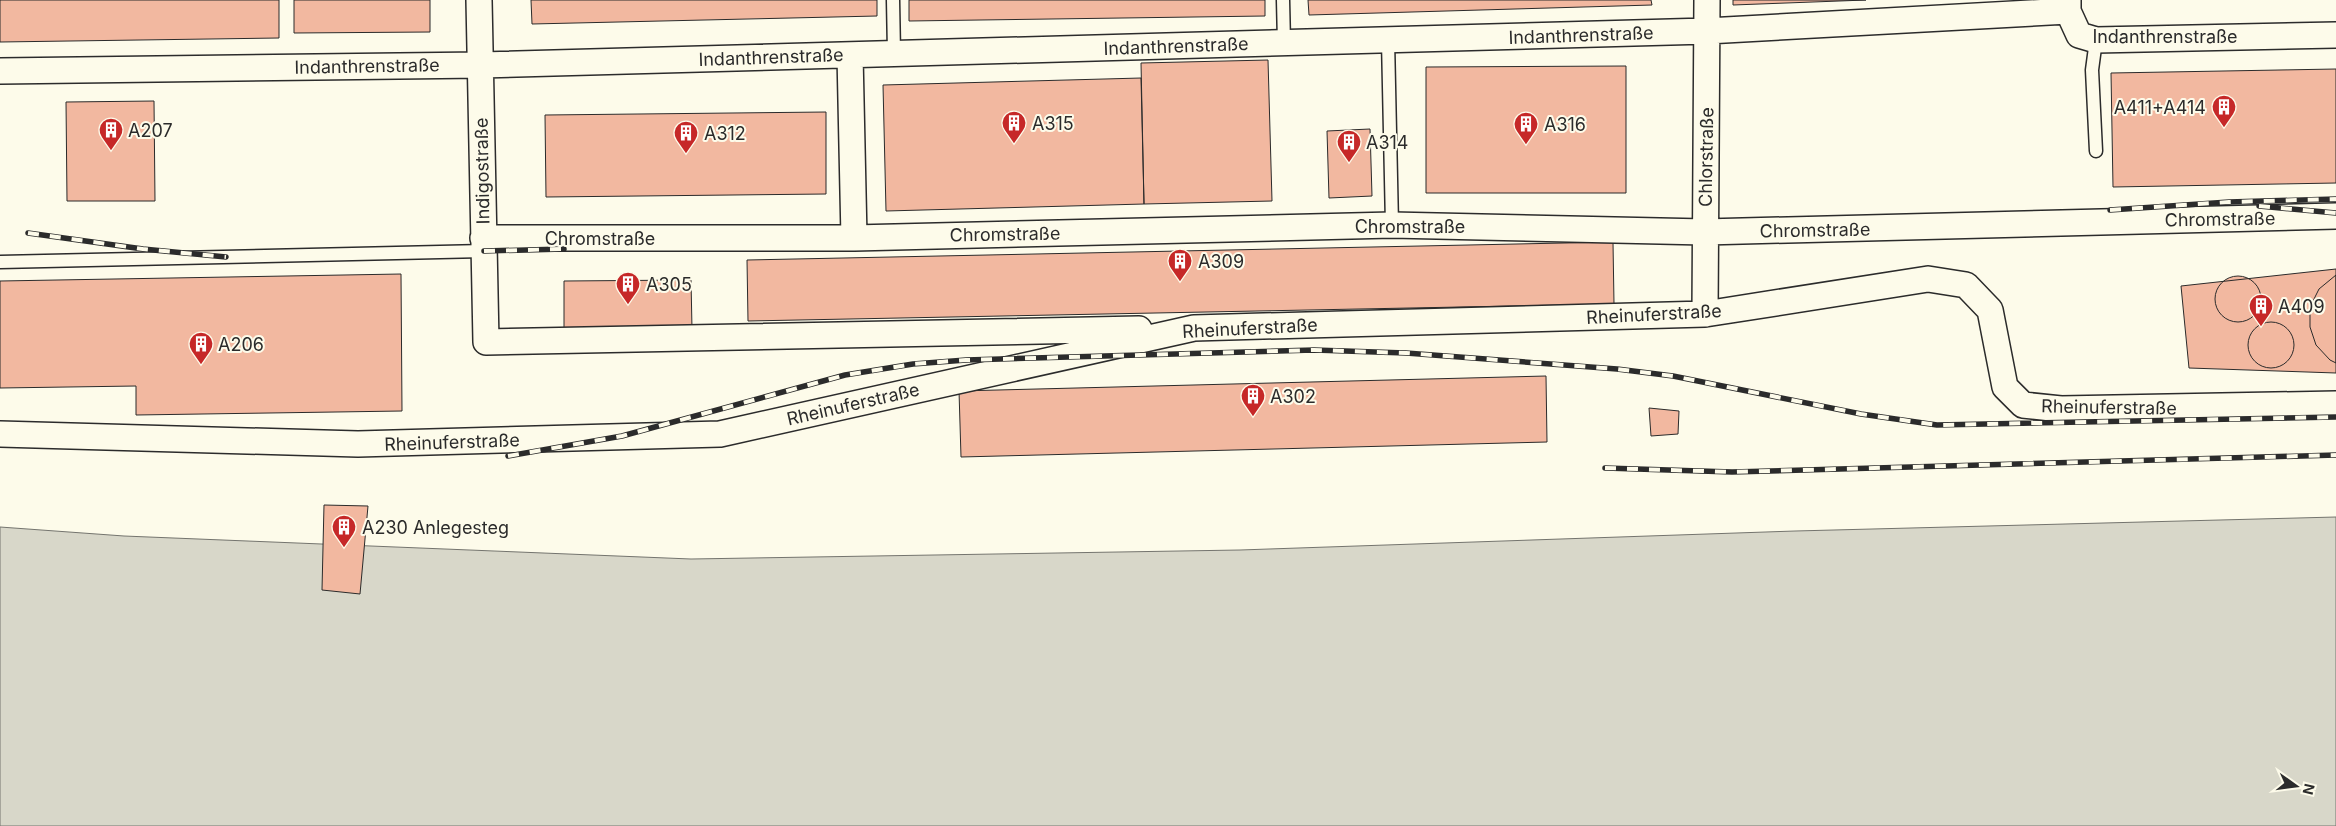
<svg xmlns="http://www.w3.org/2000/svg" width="2336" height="826" viewBox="0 0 2336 826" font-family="Inter,sans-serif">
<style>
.water{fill:#d8d7c9;stroke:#74746e}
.building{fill:#f2b8a0;stroke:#2b2b2b}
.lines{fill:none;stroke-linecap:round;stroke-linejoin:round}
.service-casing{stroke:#2b2b2b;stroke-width:15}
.minor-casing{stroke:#2b2b2b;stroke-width:28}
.service{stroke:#fdfbea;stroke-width:12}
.minor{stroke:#fdfbea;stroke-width:25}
.rail-casing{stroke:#2b2b2b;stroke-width:5.5}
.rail{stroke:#fdfbea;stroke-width:4;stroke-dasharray:11;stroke-linecap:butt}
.labels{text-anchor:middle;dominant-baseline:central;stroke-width:4;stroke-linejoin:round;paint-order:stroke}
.street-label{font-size:18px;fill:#2b2b2b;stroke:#fdfbea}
.poi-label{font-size:18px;fill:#2b2b2b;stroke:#fdfbea;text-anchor:start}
</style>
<rect width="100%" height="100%" fill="#fdfbea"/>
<path class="water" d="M2336,517V826H0V527L124,536L691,559L1240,550L1795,531Z"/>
<path class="building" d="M0,0H279V38L0,42Z
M294,0H430V32L294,33Z
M531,0H877V16L532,24Z
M909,0H1265V16L909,21Z
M1308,0H1651L1652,5L1309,15Z
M1733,0H1866L1733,5Z
M1268,60L1272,201L1144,204L1141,63Z
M1626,66V193H1426V67Z
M2336,69V183L2113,187L2111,73Z
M1141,78L1144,204L886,211L883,85Z
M154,101L155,201H67L66,102Z
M826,112V194L546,197L545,115Z
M1370,129L1372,196L1329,198L1327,131Z
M1613,242L1614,304L748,321L747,260Z
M2336,269V373L2189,368L2181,286Z
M401,274L402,411L136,415V386L0,388V281Z
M2336,275V363L2330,360L2316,345L2310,327V307L2319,289Z
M2215 299a23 23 0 1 1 46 0a23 23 0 1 1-46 0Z
M691,280L692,329L564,330V281Z
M2248 345a23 23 0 1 1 46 0a23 23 0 1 1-46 0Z
M1546,376L1547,442L961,457L959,391Z
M1649,408L1679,411L1678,434L1651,436Z
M324,505L368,506L360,594L322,590Z"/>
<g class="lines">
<defs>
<path id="service" d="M893,0L894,53
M1283,0L1284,43
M1388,40L1392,225
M2096,40L2092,70L2096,151
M0,262L484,251"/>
<path id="minor" d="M479,0L486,342L1139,329
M2068,0V11L2079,35L2096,40L2336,35
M850,55L854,238
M0,71L481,65L1707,31L2068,11
M483,238H854L1392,225L1705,232L2336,216
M1705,314L1707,0
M0,434L358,444L720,434L1194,328L1705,314L1928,279L1966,285L1990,310L2005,387L2023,405L2061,409L2336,404"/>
</defs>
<use href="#service" class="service-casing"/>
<use href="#minor" class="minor-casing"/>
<use href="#service" class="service"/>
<use href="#minor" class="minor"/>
<defs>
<path id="rail" d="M2259,206L2336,213
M2110,210L2229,202L2336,199
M28,233L143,249L226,257
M484,251L564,249
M508,456L622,436L845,375L913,364L966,360L1314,350L1406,353L1617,369L1673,376L1861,414L1937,425L2336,417
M1605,468L1732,472L2336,455"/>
</defs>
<use href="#rail" class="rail-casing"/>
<use href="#rail" class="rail"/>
</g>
<defs>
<symbol id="building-pin" viewBox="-11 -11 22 30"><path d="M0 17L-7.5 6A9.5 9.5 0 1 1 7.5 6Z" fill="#c62828" stroke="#fdfbea"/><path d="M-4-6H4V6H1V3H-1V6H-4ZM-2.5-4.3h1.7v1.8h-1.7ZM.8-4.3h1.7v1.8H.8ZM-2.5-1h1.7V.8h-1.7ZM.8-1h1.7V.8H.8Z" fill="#fff"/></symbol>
</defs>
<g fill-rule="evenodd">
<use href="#building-pin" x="2210" y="93" width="28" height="38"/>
<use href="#building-pin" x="1000" y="109" width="28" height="38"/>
<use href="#building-pin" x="1512" y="110" width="28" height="38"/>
<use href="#building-pin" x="97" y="116" width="28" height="38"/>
<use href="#building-pin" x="672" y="119" width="28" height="38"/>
<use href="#building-pin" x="1335" y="128" width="28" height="38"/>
<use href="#building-pin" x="1166" y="247" width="28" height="38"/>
<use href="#building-pin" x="614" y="270" width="28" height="38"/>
<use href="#building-pin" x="2247" y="292" width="28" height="38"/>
<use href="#building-pin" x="187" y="330" width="28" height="38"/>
<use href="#building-pin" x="1239" y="382" width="28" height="38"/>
<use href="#building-pin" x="330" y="513" width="28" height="38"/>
</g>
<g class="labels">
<g class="street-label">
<text transform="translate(1581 35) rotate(-2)">Indanthrenstraße</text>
<text x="2165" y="36">Indanthrenstraße</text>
<text transform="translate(1176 46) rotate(-2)">Indanthrenstraße</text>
<text transform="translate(771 57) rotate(-2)">Indanthrenstraße</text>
<text transform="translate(367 66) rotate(-1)">Indanthrenstraße</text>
<text transform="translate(1706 157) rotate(-89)">Chlorstraße</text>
<text transform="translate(482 171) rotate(-91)">Indigostraße</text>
<text transform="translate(2220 219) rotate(-1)">Chromstraße</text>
<text x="1410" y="226">Chromstraße</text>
<text transform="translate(1815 230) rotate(-1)">Chromstraße</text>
<text transform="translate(1005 234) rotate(-1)">Chromstraße</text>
<text x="600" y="238">Chromstraße</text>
<text transform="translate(1654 314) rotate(-3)">Rheinuferstraße</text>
<text transform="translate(1250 328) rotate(-3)">Rheinuferstraße</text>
<text transform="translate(853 404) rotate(-13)">Rheinuferstraße</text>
<text transform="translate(2109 407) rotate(1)">Rheinuferstraße</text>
<text transform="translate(452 442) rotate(-2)">Rheinuferstraße</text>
</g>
<g class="poi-label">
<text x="2206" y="107" text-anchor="end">A411+A414</text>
<text x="1032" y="123">A315</text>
<text x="1544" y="124">A316</text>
<text x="128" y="130">A207</text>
<text x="704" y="133">A312</text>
<text x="1366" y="142">A314</text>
<text x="1198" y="261">A309</text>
<text x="646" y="284">A305</text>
<text x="2278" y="306">A409</text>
<text x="218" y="344">A206</text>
<text x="1270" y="396">A302</text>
<text x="362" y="527">A230 Anlegesteg</text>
</g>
</g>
<g transform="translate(2296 786) rotate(104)" stroke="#fdfbea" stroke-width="4" paint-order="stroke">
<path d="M0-4L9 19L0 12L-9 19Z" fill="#2b2b2b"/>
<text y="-8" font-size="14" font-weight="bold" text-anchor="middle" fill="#2b2b2b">N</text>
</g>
</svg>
